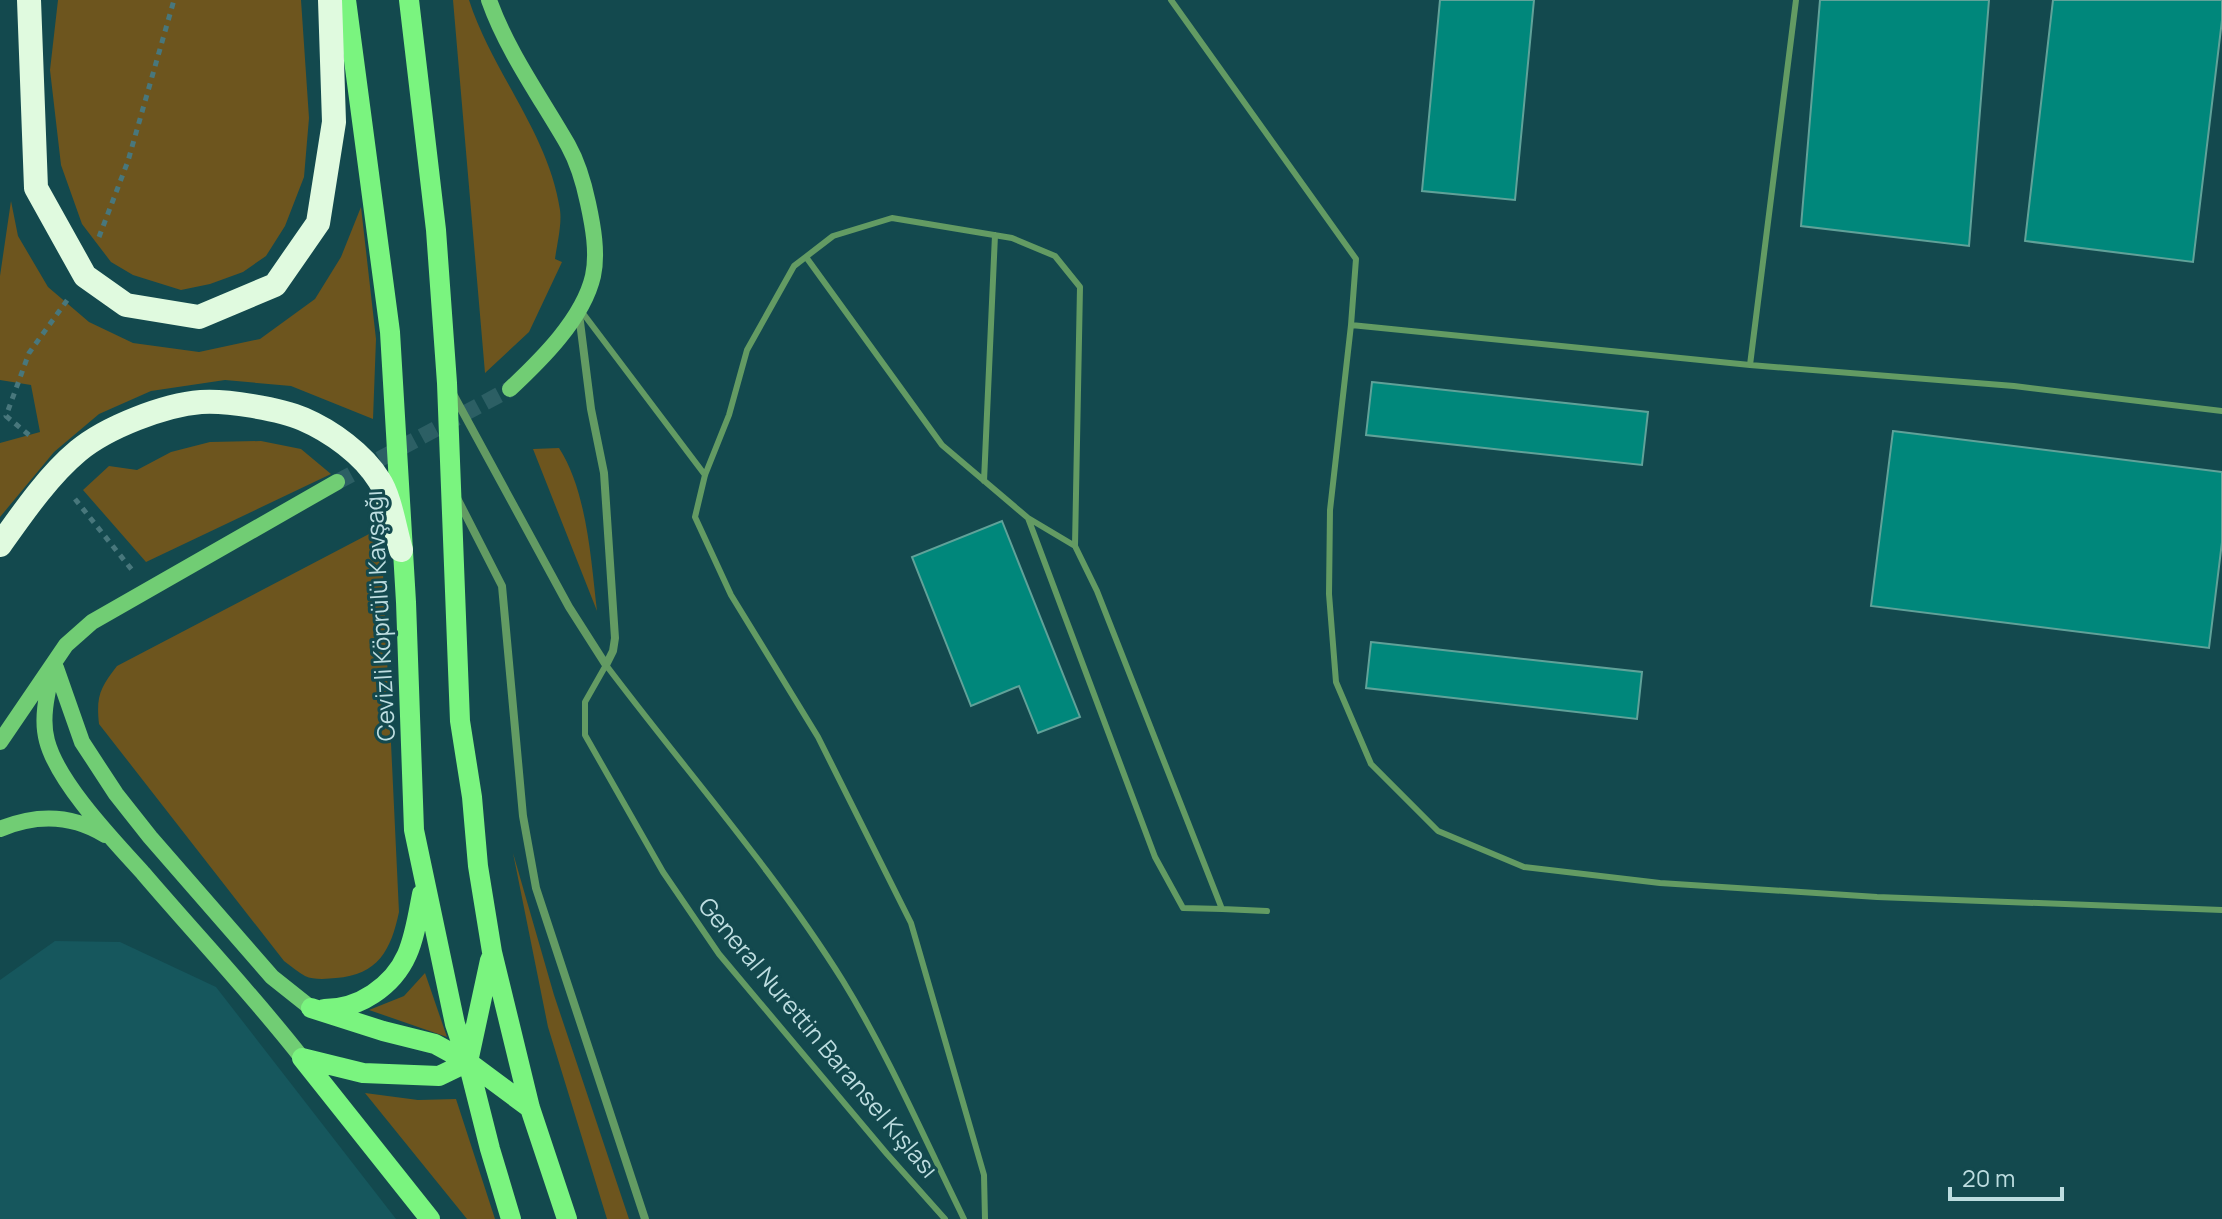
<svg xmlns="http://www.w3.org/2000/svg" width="2222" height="1219" viewBox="0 0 2222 1219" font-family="Manrope,sans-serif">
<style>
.built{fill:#16575d}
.green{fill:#6d551e}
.building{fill:#00877b;stroke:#60a299;stroke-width:2}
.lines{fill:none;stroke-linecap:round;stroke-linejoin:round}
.secondary-tunnel{stroke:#2c5f64;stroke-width:16;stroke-dasharray:16 8;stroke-linecap:butt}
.path{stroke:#48777c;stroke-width:5;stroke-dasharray:6 6;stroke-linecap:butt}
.lane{stroke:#639b63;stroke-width:6}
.street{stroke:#639b63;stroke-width:8}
.secondary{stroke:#71cd74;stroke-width:16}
.primary{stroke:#7af47f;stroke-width:20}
.highway{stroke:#e0fadf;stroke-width:24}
.labels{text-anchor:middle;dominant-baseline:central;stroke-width:6;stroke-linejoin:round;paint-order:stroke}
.street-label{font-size:24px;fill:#bddde0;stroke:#13494e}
</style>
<rect width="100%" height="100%" fill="#13494e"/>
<path class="built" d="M55,941L120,942L216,987L396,1219H0V980Z"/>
<path class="green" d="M58,0H301L309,118L304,177L285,226L266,256L243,272L210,284L181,290L133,275L111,262L82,224L61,165L50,70Z
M453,0H469C492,72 549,134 560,210C562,225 557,244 555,259L562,262L529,332L485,373Z
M11,201L18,236L48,287L89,322L133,343L199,352L260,339L315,299L341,257L361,207L376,339L373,419L291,386L225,380L151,391L99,414L54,452L0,517V443L40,432L31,385L0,380V276Z
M261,441L301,449L331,474L146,562L83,490L109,466L137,470L171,452L210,442Z
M559,448C587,491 591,560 597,611L533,449Z
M369,534L382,553L399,912C391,950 378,975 336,978C327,979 313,980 305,976C298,972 291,966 284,961L99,724C96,696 100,688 117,666Z
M513,853L554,995L629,1219H607L548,1027Z
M425,973L447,1037L369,1010L404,996Z
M365,1093L418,1100L456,1099L495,1219H467Z"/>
<path class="building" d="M1440,0H1534L1515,200L1422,191Z
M1820,0H1989L1969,246L1801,226Z
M2053,0H2222V20L2193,262L2025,241Z
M1372,382L1648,412L1642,465L1366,435Z
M1893,431L2222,472V542L2209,648L1871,606Z
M1002,521L1080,717L1038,733L1019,686L971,706L912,557Z
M1371,642L1642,672L1637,719L1366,688Z"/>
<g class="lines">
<path class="secondary-tunnel" d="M337,482L510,389"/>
<path class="path" d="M99,237L128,161L174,0
M29,435L6,416L29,353L68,299
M75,499L132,570"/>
<path class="lane" d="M1171,0L1356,259L1351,325L1750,365L2014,386L2222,411
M806,257L942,445L1028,518L1155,857L1183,908L1222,909
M582,312L705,475
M1351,325L1330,510L1329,594L1336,682L1371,764L1438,831L1524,867L1660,883L1877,897L2222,910
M1750,365L1796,0
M984,481L995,235
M1028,518L1075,546
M945,1219L887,1154L719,954L663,872L585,735V702L606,665C685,770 773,869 843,981C889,1056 925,1140 964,1219
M985,1219L984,1175L911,923L818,737L731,595L695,517L705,475L729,415L747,350L794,266L833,236L892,218L1012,238L1055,256L1080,287L1075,546L1097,591L1222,909L1267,911"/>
<path class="street" d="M579,314L591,409L604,473L615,638L613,651L606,665
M453,394L569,607L606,665
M457,498L502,586L523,816L536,888L645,1219"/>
<path class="secondary" d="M489,0C507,51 541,98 568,145C578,163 584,184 588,203C593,226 598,253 593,276C583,319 541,360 510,389
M54,663C49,687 40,716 47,741C58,783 114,841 143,873C196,935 252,994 302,1058
M56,668L82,742L116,794L150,837L272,977L311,1008
M0,742L66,645L92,622L337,482
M0,829C36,814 71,814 105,835"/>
<path class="primary" d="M346,0L390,332L406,602L414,830L455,1024L468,1062L490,1149L511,1219
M409,0L436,230L447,383L460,721L472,797L478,866L492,952L530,1108L567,1219
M311,1008L383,1031L435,1044L468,1062L530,1108
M324,1009C341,1009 358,1004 373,994C411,969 414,936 422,894
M302,1058L363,1073L439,1076L468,1062L490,960
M302,1058L430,1219"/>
<path class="highway" d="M29,0L36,188L85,276L126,305L199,317L275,285L318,223L334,122L330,0
M0,545C22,514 48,476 78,451C107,427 164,405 201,402C225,400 281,409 303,419C331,431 363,454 379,480C390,496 395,530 401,550"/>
</g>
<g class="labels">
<g class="street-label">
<text transform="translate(379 616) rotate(-93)">Cevizli Köprülü Kavşağı</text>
<text transform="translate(819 1037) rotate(50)">General Nurettin Baransel Kışlası</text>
</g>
</g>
<path d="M1950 1187v12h112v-12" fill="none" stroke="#bddde0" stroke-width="4"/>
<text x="1962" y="1187" font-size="24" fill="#bddde0" stroke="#13494e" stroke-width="6" paint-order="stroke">20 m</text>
</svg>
